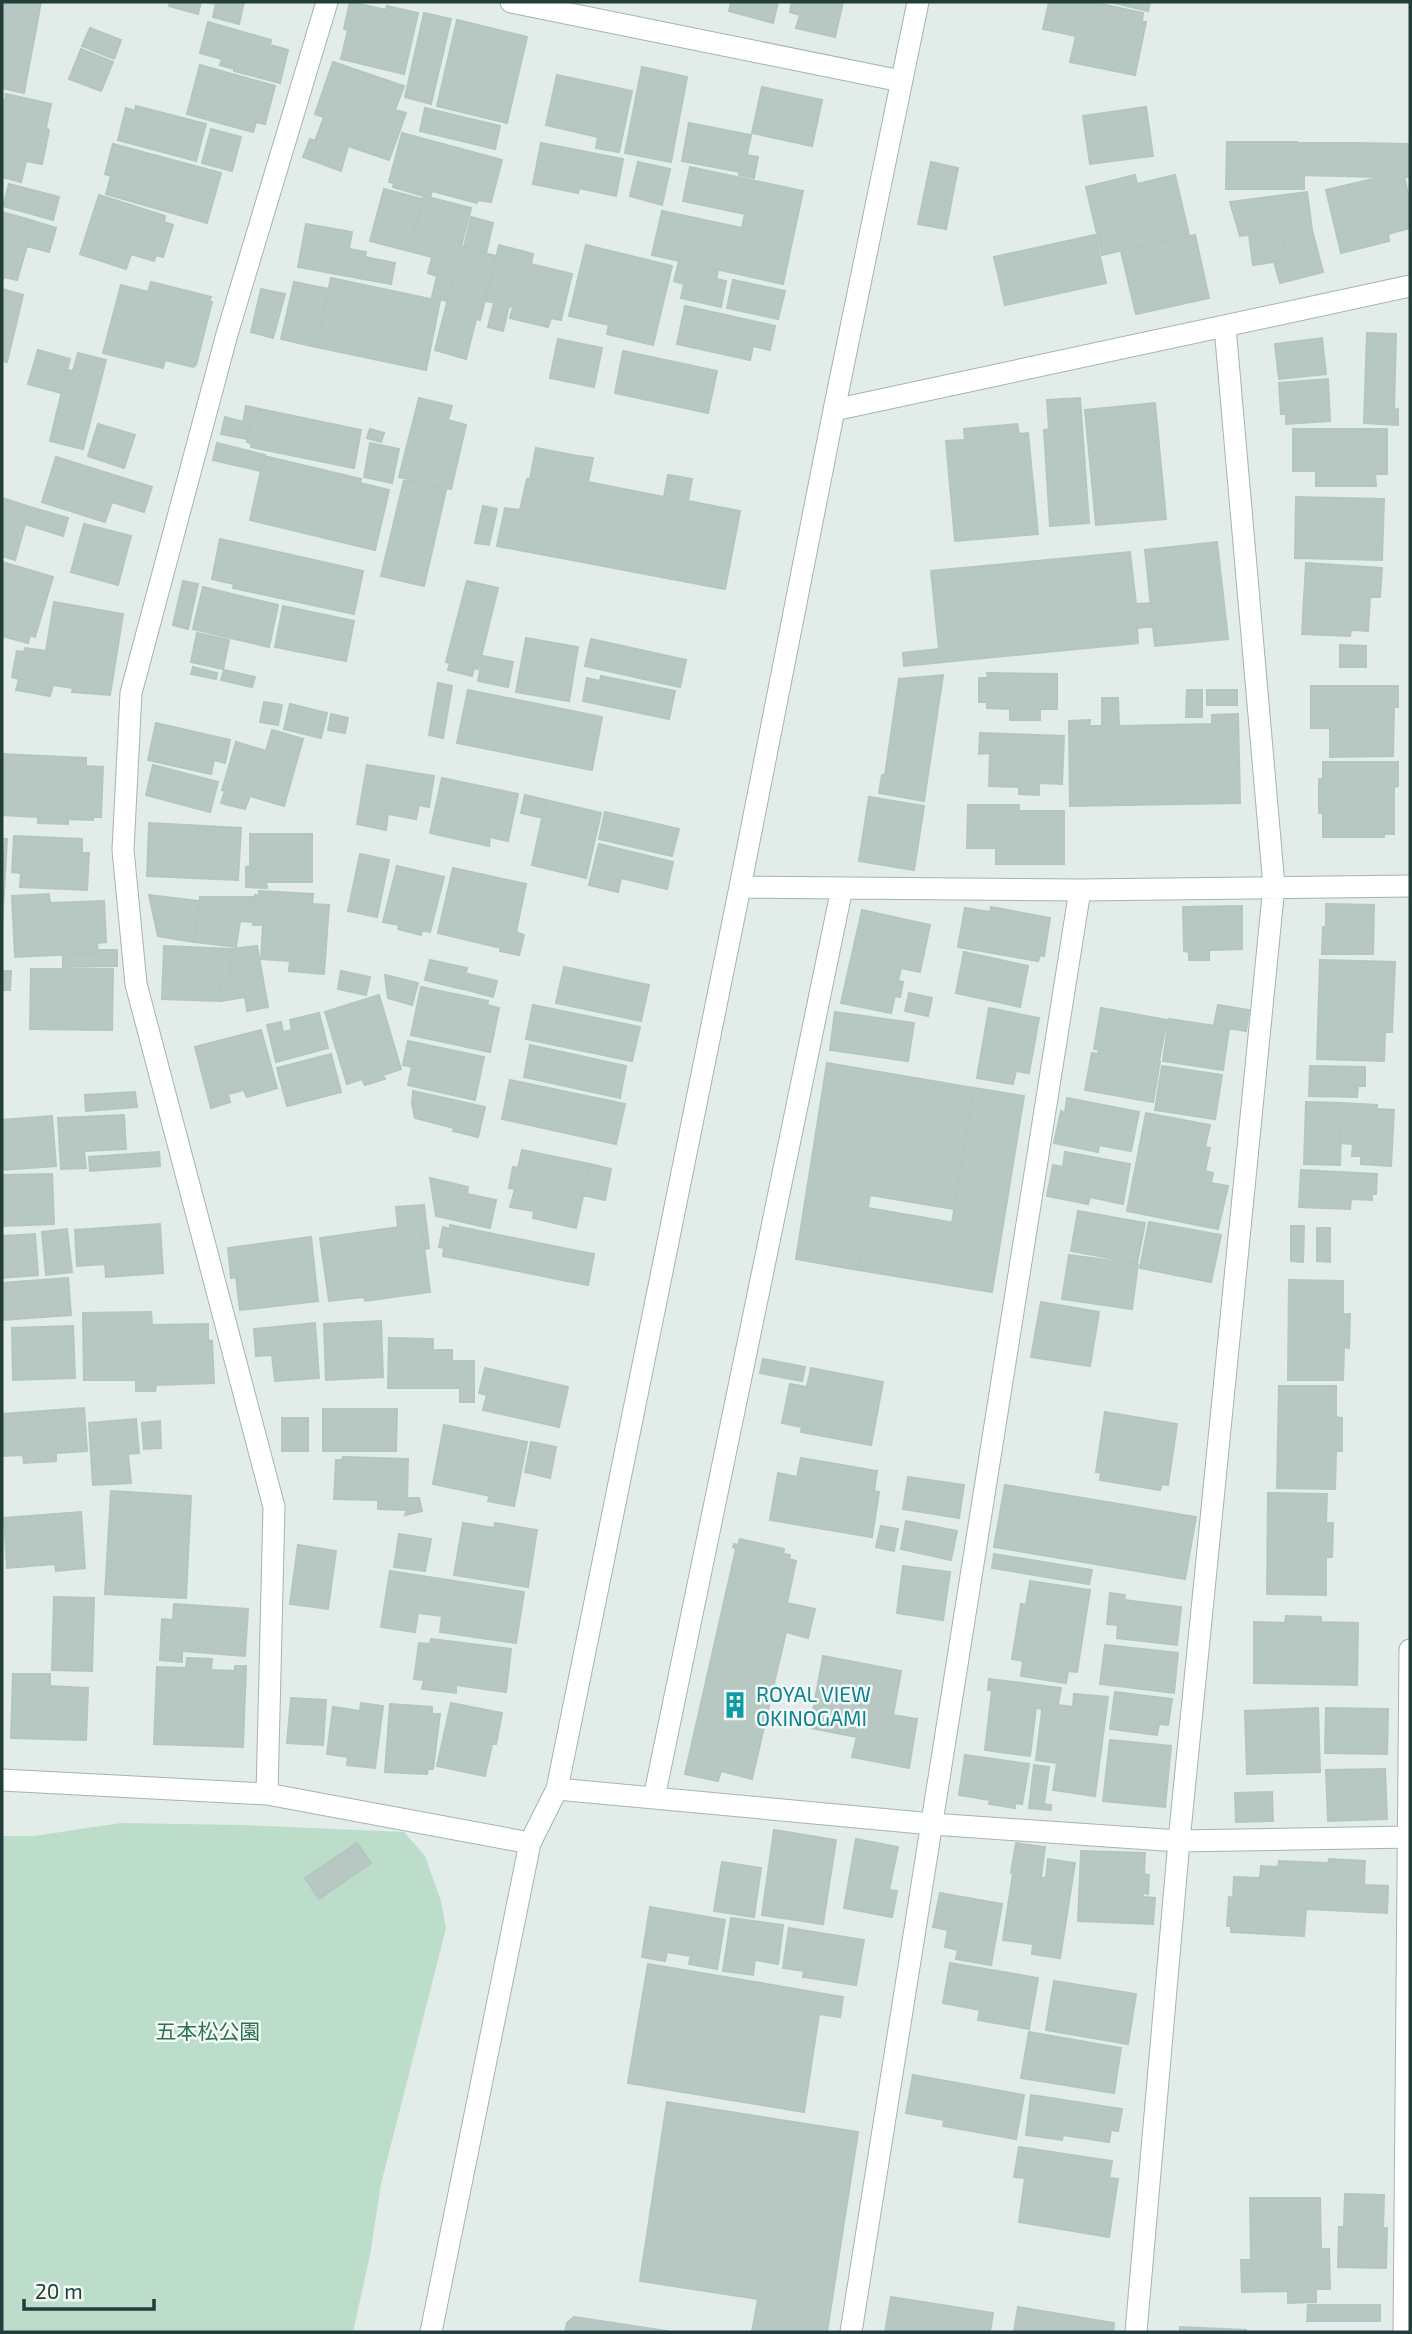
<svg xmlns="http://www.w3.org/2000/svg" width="1412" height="2334" viewBox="0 0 1412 2334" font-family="'Exo 2','Noto Sans JP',sans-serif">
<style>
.green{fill:#bbddc9}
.building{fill:#b7c7c2;stroke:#b4c6c1;stroke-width:2}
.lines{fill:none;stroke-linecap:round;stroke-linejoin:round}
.minor-casing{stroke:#a5b4b1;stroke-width:23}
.minor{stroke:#fff;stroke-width:21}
.labels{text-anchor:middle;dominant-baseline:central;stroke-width:5;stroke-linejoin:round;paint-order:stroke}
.culture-label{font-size:21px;fill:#0d838f;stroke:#f3f9f6;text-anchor:start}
.park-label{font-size:21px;fill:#2c7452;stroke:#f3f9f6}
</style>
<rect width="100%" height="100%" fill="#e2ece9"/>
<path class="green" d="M121,1823L242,1825L404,1832L425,1856L441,1901L446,1928L381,2184L370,2255L353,2332H2V1836H34Z"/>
<path class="building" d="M2,2H41L24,93L2,88Z
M170,2H201L198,14L169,6Z
M206,2H244L239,24L213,17L216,4Z
M350,2L386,10L387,6L418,13L404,74L341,59L348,30L344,29Z
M731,2H778L773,23L729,11Z
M792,2H843L835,37L796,28L800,15L790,12Z
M1049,2H1092L1143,13L1142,22H1146L1135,75L1070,62L1076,36L1043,29Z
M1110,2H1150L1148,11Z
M424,13L451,19L431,104L405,97Z
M457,20L527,37L507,123L437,106Z
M208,22L271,40L270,45L288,50L280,83L234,71V69L220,65L222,59L200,53Z
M90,28L121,40L114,59L82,46Z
M81,49L113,62L101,91L69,79Z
M333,62L404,86L395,110L406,113L389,160L348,146L341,171L303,157L310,139L315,141L324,117L315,114Z
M200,65L275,86L265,124L256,122L253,132L187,114Z
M642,67L687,77L671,162L625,153Z
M557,75L632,91L619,152L596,148L598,137L546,125Z
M762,87L822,100L812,146L752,133Z
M6,94L51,104L46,128L49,130L42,164L26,161L21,182L2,177V100L5,101Z
M136,106L206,124L196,161L118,140L126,108L135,111Z
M1146,107L1153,156L1090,164L1083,116Z
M425,108L500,126L495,149L420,131Z
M689,123L751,135L747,155L758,157L754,178L739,175L740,172L682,161Z
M211,129L241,137L232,171L202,163Z
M402,133L502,160L491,202L478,200L477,203L432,191L430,198L393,187L394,183L389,182Z
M1227,142H1297V175L1304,176V189H1226Z
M1297,142L1410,144V177H1404L1403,172L1382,177L1297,175Z
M541,143L623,159L616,196L579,188L578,193L533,184Z
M113,144L221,173L207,223L106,194L111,176L105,174Z
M638,162L670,169L662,205L630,196Z
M931,162L958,168L946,229L918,224Z
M690,167L803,191L783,284L652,255L662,211L742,228L745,214L683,201Z
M1403,172L1410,202V228L1388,234L1389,241L1341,253L1326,190Z
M1135,175L1137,184L1175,175L1189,235L1102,255L1086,187Z
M9,184L59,197L53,220L3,206Z
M384,189L422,199L409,251L370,241Z
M1307,192L1312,230L1283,234L1286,260L1253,265L1249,235L1240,236L1230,202Z
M99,195L165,216L164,222L173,225L163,257L156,255L154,261L131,254L126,269L80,254Z
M424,196L471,208L447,301L432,297L437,276L428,273L432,257L409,251Z
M2,212L27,219L22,237L29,239L17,280L4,277L2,282Z
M471,217L493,223L486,253L464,247Z
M27,219L56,228L49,252L27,246L29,239L22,237Z
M306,224L352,232L349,249L366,252L365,257L395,263L391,284L298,267Z
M1312,230L1323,272L1280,283L1274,262L1286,260L1283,234Z
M1095,235L1106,283L1005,305L994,257Z
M1195,235L1209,298L1136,314L1121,251Z
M499,245L533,254L531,264L572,274L561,320L551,318L548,327L510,318L513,307L486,301Z
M586,245L672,266L653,345L607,334L609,325L569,316Z
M461,247L496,256L480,320L476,319L466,359L435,350Z
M679,261L718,270L716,279L726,281L721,307L681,298L684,284L674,281Z
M331,278L440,301L426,370L316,347Z
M733,280L785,291L778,319L727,308Z
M151,282L211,297L209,302H212L196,365L193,367L165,360L163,368L103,353L121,285L148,292Z
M294,282L329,289L316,347L281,339Z
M2,289L23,295L7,362L2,361Z
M261,289L285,294L273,338L251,332Z
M494,303L509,306L503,331L488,327Z
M685,306L775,326L770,350L753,346L750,360L677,344Z
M1367,333L1396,334L1394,410L1398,409V425L1364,423Z
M1322,338L1326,374L1279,379L1275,344Z
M558,339L602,348L594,387L550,378Z
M38,350L70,359L61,393L28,384Z
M623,351L717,371L708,413L615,393Z
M78,353L106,360L83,449L50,441L67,370L73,371Z
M1328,379L1330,421L1286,424V414H1281L1279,383Z
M419,398L452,406L448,420L466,425L451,489L399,477Z
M1080,398L1089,523L1050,526L1044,430L1049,429L1047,400Z
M1155,403L1166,519L1096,525L1085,410Z
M246,406L361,430L354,468L251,447V443L247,442L250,424L243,423Z
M225,417L250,424L247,439L221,434Z
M98,424L135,435L124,468L88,456Z
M1017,424L1019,434L1028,433L1038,534L955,541L946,441L965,440L964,429Z
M370,429L384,433L381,442L367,438Z
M1293,429H1387V474H1375L1376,486H1316V471H1293Z
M217,443L265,455L261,471L213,460Z
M370,443L399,449L392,483L364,477Z
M536,448L578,456L574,481L555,477L554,483L530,479Z
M264,456L361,479L360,483L389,490L375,550L250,520Z
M578,456L593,458L588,482L664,497L668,475L692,479L688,501L740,511L725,589L497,546L505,508L520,510L527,479L554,483L555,477L574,481Z
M56,457L152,487L144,512L112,502L105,522L42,502Z
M404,480L446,490L424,586L381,576Z
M1296,497L1384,499L1382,560L1295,558Z
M2,498L30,507L15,560L2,556Z
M483,506L497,509L489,545L475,543Z
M30,507L68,518L63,536L25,524Z
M84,524L131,536L118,585L71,572Z
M220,539L363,571L354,614L233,588L234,584L212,579Z
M1217,542L1228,639L1155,646L1145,550Z
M1130,552L1136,604L1151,603L1153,626L1137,628L1138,643L904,666L903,653L939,649L931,571Z
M2,562L53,577L35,637L30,635L28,643L2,636Z
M1306,563L1382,568L1380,597H1370L1368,631L1351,630L1350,636L1302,634Z
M183,581L198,584L188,629L173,625Z
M467,581L498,588L478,669L474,668L472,676L448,670L450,663L446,662Z
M203,587L278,605L269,647L193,629Z
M54,602L123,614L110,695L72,692L73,688L53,685L50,696L16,690L19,679L12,677L17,651L24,652L25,648L46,651Z
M283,606L354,621L346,661L275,647Z
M197,633L229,640L223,669L191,662Z
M526,638L578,647L569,701L516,692Z
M591,639L686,660L680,687L585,666Z
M1340,645L1366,646V667H1340Z
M483,656L513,662L508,687L478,681Z
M193,667L217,673L216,679L191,674Z
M224,670L255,677L252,687L221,680Z
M987,673L1057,674V709H1040V720H1010V709L987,708V702H979V678H988Z
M943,675L924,801L879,793L882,775H885L899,679Z
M601,676L675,691L669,719L583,701L587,678L600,681Z
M438,683L452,686L443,738L429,735Z
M1311,686H1398V707H1394L1393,756L1330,757V728H1311Z
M468,690L602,717L592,770L457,743Z
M1187,690H1202V717H1186Z
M1207,690H1237V705H1207Z
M1102,698H1118L1119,726L1212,724V715L1238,714L1240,803L1070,806L1069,721L1090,720L1089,726H1102Z
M264,702L282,705L278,725L260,722Z
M290,704L327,713L321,738L284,729Z
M331,714L348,718L345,733L328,730Z
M156,723L230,740L225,763L214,760L211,774L148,760Z
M272,730L303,739L284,806L250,796L245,809L221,803L225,791L222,790L236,742L266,751Z
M980,733L1064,736L1062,784L1039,783V795L1019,794V787L989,786L990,753L979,754Z
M2,754L86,758V766L103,767L101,817H93V820L68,819V824L38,823V817L2,815Z
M1323,762H1398V786L1394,787V834H1384V837H1323V813H1319V779H1323Z
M153,765L218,782L210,812L146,795Z
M367,765L434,776L429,807L419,805L416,819L388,814L386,830L357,824Z
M442,778L518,794L508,841L490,837L489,846L430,833Z
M525,795L546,800L543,818L521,813Z
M869,797L924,806L914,870L859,861Z
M546,800L601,813L586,878L532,865Z
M968,805H1019V811H1064V864H996V848H967Z
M605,812L679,829L672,856L599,839Z
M149,823L241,828L238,880L147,876Z
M250,834H312V882H266L267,888L246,887V867L250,866Z
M14,836L82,839V853H89L87,890L20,887L21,873L12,872Z
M2,839H7L2,925Z
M599,844L673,862L667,889L621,878L618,892L589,885Z
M360,854L389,860L377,917L348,911Z
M397,866L444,877L430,932L422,930L421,935L398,929L399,925L383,922Z
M453,868L526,884L516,932L524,935L519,955L500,951L501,948L438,933Z
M259,891L313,894L312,904L329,905L324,974L289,971L290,961L261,959L263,925H253L255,895L259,896Z
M49,894L50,903L104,901L106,942L97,943L98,953L15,957L12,896Z
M149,895L199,901L194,942L158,936Z
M200,897H253L251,922L240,921L236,947L194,942Z
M1326,904L1374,905L1373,954H1322L1323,927H1326Z
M1242,906V949L1209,950V960H1189V952L1184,951L1183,907Z
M991,907L1050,918L1044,956L1040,955L1038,961L958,947L965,908L990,912Z
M862,910L930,925L920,972L901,968L898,981L903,982L900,997L895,996L891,1013L841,1003Z
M164,946L232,949L230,983H220V1001L162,999Z
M257,946L268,1007L247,1011L245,997L220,1001V983H230L232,949Z
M97,950H117V966L63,967V954L98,953Z
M964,952L1028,966L1020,1007L956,993Z
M430,960L467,968L462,989L425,980Z
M1320,960L1395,962L1392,1032H1385L1384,1061L1317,1059Z
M564,967L649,985L641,1021L556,1003Z
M31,969H113L112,1030L30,1029Z
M2,971H11L10,990H2Z
M341,971L370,977L366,995L338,989Z
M468,974L497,981L493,997L464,989Z
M385,975L418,983L412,1005L388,998Z
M421,987L488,1001L487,1005L499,1008L490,1052L411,1035Z
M909,993L932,998L928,1016L905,1011Z
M379,995L401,1069L383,1075L385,1079L365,1085L362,1079L347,1084L325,1012Z
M533,1005L640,1027L632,1061L526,1039Z
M1218,1005L1249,1010L1246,1031L1214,1025Z
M989,1008L1039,1018L1029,1073L1016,1071L1013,1084L977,1078Z
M1101,1008L1167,1020L1159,1061L1094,1049Z
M835,1012L914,1023L908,1061L830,1050Z
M319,1013L328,1048L276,1062L267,1025L281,1022L283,1032L292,1030L290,1020Z
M1169,1019L1229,1028L1223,1070L1163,1061Z
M261,1030L277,1088L247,1097L244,1090L228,1094L230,1102L211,1108L195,1047Z
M408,1041L484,1057L475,1100L408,1085L412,1067L403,1065Z
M530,1045L626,1066L620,1098L524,1077Z
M1099,1050L1160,1061L1153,1102L1085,1090L1092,1053L1098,1054Z
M331,1054L341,1092L287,1106L277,1068Z
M827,1063L974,1088L954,1209L870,1195L858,1270L796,1259Z
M1162,1066L1222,1075L1215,1119L1155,1110Z
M1310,1066L1365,1067V1086H1358L1357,1097L1309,1096Z
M510,1080L625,1104L616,1144L502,1119Z
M974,1088L1024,1096L1002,1231L952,1223Z
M413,1091L485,1107L478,1137L453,1131L454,1128L415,1118L412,1104Z
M135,1092L137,1107L86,1111L85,1095Z
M1067,1098L1139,1112L1131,1151L1099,1145L1098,1152L1054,1143L1061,1111L1065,1113Z
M1306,1102L1342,1103L1340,1165L1304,1164Z
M1342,1103L1377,1105V1109L1394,1110L1391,1166L1361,1164V1156H1352L1353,1144L1340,1143Z
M1146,1113L1210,1125L1205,1147L1210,1148L1205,1171L1213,1173L1211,1183L1228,1186L1218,1229L1127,1211Z
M124,1115L126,1149L84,1151L86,1168L61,1169L58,1118Z
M52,1116L56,1166L2,1170V1120Z
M522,1150L590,1164L576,1228L533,1218L534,1211L510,1207L515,1189L509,1188L513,1167L518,1168Z
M159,1152L160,1166L90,1171L89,1157Z
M1065,1152L1130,1164L1123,1204L1090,1197L1088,1204L1047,1196L1053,1165L1063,1167Z
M590,1164L611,1169L605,1200L583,1195Z
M1301,1170L1377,1174L1376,1194H1372V1200L1351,1199L1350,1209L1299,1207Z
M52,1174L54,1224L2,1226V1175Z
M430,1178L468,1187L467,1194L496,1200L490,1228L436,1216Z
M424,1205L429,1248L425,1249L421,1224L398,1227L396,1207Z
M868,1208L1002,1231L992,1292L858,1270Z
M1078,1211L1145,1223L1137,1263L1071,1251Z
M1149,1222L1221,1235L1211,1282L1140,1268Z
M160,1224L163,1273L106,1277L105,1264L77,1266L75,1230Z
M421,1224L430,1292L365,1301L364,1297L329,1301L320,1238Z
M450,1225L573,1250L567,1281L443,1256L444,1248L439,1247L443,1227L450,1229Z
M1291,1226H1304L1303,1262L1291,1261Z
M1317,1228H1330V1262L1317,1261Z
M67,1229L72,1272L46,1275L42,1232Z
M35,1234L38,1275L2,1278V1236Z
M311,1237L318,1301L240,1310L236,1277L231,1278L228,1248Z
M573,1250L594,1254L588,1285L567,1281Z
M1069,1255L1138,1264L1132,1309L1062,1299Z
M68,1278L71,1315L2,1320V1283Z
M1289,1280L1343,1281V1314H1350L1349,1348L1344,1347L1343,1380H1288Z
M1041,1302L1099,1312L1090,1366L1031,1357Z
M151,1312L152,1325L208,1324V1340L212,1341L214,1383L156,1385L155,1391H136V1380H84L83,1313Z
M381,1321L383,1377L326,1380L324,1324Z
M315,1323L319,1378L275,1381L272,1355L256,1356L254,1329Z
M73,1326L75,1378L13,1380L12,1328Z
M389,1338L433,1339V1350H452V1361H474V1402H460V1388H388Z
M763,1359L805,1367L802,1381L760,1373Z
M485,1368L568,1387L559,1427L483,1410L487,1395L479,1393Z
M811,1368L883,1382L871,1445L801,1432L802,1427L782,1423L790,1384L807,1387Z
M1279,1386H1336V1417L1342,1418V1451H1336L1335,1489L1277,1488Z
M84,1408L87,1451L56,1453V1461L24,1463L23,1455L2,1456V1414Z
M323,1409H397L396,1451H323Z
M1105,1412L1177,1424L1168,1485L1162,1484L1160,1490L1100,1480L1101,1473L1096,1472Z
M282,1418H308V1451H282Z
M136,1419L139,1453L128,1454L131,1483L93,1485L89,1423Z
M160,1421L161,1448L144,1449L142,1423Z
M444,1425L527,1442L514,1506L488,1501L490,1496L433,1484Z
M531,1442L556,1447L550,1478L525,1472Z
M343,1457L408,1459L407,1498H419L422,1511L405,1515L407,1510L378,1509V1500L334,1499L336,1460H342Z
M801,1458L877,1471L874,1491L879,1492L872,1537L770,1520L778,1473L797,1477Z
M908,1477L964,1485L959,1518L903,1509Z
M1005,1485L1196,1517L1185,1579L994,1547Z
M111,1491L191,1496L186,1598L105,1594Z
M1268,1493L1327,1494L1326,1523H1333L1332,1557H1326V1595L1267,1594Z
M81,1512L85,1568L56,1571L55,1564L7,1568L4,1518Z
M906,1521L957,1531L951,1560L901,1549Z
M463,1523L494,1528L495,1523L537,1530L528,1587L454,1575Z
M881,1526L898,1529L894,1551L876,1547Z
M399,1534L431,1539L425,1571L394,1567Z
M740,1539L784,1549L783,1554L790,1555L789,1559L796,1561L787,1603L815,1609L808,1638L786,1632L752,1779L721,1771L718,1781L685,1774L736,1549L733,1547L734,1544L738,1545Z
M298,1545L336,1551L328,1609L290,1604Z
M994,1554L1092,1570L1089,1584L992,1568Z
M903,1566L950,1572L943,1620L897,1613Z
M390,1571L524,1592L516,1643L440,1632L442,1616L418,1613L415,1632L381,1627Z
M1030,1581L1090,1590L1077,1672L1068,1671L1066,1683L1021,1676L1023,1661L1012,1659L1021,1604L1026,1605Z
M1110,1593L1125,1595L1124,1600L1181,1607L1177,1645L1117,1638L1118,1625L1107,1624Z
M54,1597L94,1598L92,1671L52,1670Z
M174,1604L248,1609L245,1656L182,1651V1662L160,1660L162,1619L173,1620Z
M1286,1616L1321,1617V1622L1358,1623L1357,1685L1254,1683V1622L1285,1623Z
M431,1639L511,1649L506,1692L456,1685V1693L422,1689L424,1680L414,1679L419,1643L430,1644Z
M1105,1645L1178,1653L1174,1693L1100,1684Z
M823,1656L901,1671L893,1715L917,1719L909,1768L852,1757L857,1737L810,1728Z
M187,1658L212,1659L211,1670L235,1671V1666H246L243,1747L154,1744L157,1667L186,1668Z
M13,1674H50V1686L88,1688L86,1740L11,1738Z
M989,1679L1061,1688L1058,1704L1043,1703L1042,1709L1036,1708L1030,1756L985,1750L992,1690H988Z
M1115,1692L1172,1699L1168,1725L1159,1724L1157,1735L1110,1729Z
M1074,1694L1108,1697L1095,1796L1053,1790L1057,1763L1036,1760L1043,1703L1073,1707Z
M291,1698L326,1700L323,1745L287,1743Z
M361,1703L383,1706L375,1768L347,1765L348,1757L327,1754L333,1707L360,1711Z
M451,1703L502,1713L496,1744H492L485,1776L437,1766Z
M390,1704L432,1707V1714H440L433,1769H428L427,1774L385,1772Z
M1318,1708L1320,1772L1247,1774L1245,1711Z
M1326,1708L1388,1709L1387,1754L1325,1753Z
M1110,1740L1171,1746L1165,1807L1103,1801Z
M965,1755L1029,1764L1022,1804L1015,1803V1808L989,1804L990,1800L959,1795Z
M1034,1765L1049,1767L1044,1804L1051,1805V1810L1029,1808Z
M1385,1769L1387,1819L1328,1821L1326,1770Z
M1272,1792L1273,1821L1236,1822L1235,1793Z
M774,1830L836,1840L823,1924L762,1915Z
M856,1839L898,1847L889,1890L897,1891L892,1917L844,1908Z
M357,1843L371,1863L319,1899L305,1878Z
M1016,1843L1045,1847L1041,1877L1011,1873Z
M1081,1851L1145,1853L1144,1874L1149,1875L1148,1894L1143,1893V1897L1155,1898L1153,1924L1078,1921Z
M1048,1859L1075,1863L1060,1958L1032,1954L1033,1944L1003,1940L1013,1873L1046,1878Z
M1329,1859L1365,1861L1364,1885L1388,1886L1387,1913L1306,1909L1304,1936L1231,1932V1926H1227L1229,1897L1233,1898L1234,1877L1260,1878L1261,1866L1278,1867L1279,1861L1328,1863Z
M722,1862L761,1868L754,1917L714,1911Z
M940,1893L1002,1904L991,1965L956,1959L958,1950L945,1947L948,1930L933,1927Z
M650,1907L725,1920L717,1969L689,1964L691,1956L667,1952L665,1961L642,1957Z
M731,1918L783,1925L778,1964L755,1960L753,1975L723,1971Z
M789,1928L864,1940L856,1985L803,1977L804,1971L783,1968Z
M950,1963L1038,1978L1029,2029L978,2020L980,2010L943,2003Z
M648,1964L843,1997L840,2017L819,2014L804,2112L628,2083Z
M1054,1981L1136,1994L1128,2044L1046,2030Z
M1029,2032L1121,2048L1114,2093L1021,2078Z
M913,2075L1024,2095L1016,2139L943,2126L944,2120L906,2113Z
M1031,2095L1122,2109L1118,2131L1111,2130L1109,2142L1063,2135L1062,2140L1026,2135Z
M667,2102L858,2132L827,2332H752L758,2299L640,2281Z
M1019,2147L1112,2161L1109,2178L1118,2179L1109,2237L1019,2222L1025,2178L1014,2177Z
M1345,2194L1384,2195L1383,2228L1344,2227Z
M1250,2198H1320L1321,2249H1329L1330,2289H1316V2302L1288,2303V2291L1242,2292L1241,2260H1251Z
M1339,2227L1387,2228L1386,2268L1338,2267Z
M891,2297L993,2313L990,2332H885Z
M1308,2305H1380V2321H1307Z
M1018,2307L1114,2323L1113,2332H1014Z
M574,2317L666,2331L665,2332H565L567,2323Z
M1180,2327L1246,2330V2332H1180Z"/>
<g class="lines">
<defs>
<path id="minor" d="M511,2L901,81
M834,410L1410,286
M740,887L1080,890L1410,886
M2,1780L267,1794L530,1843
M557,1789L932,1824L1179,1841L1410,1837
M267,1794L274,1507L136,984L123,850L131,693L227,334L327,2
M654,1798L842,888
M431,2332L530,1843L557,1789L740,887L834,410L918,2
M851,2332L1080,890
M1136,2332L1179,1841L1274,886L1225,327
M1404,2332L1410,1650"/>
</defs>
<use href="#minor" class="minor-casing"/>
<use href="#minor" class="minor"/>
</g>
<defs>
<symbol id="building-bare" viewBox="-9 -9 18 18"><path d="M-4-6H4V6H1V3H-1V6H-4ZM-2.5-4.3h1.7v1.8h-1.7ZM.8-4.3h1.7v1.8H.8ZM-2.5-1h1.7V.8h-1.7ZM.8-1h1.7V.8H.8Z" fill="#0f9aa8" stroke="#f3f9f6" stroke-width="2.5" paint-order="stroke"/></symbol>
</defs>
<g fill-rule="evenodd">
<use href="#building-bare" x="716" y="1686" width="38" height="38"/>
</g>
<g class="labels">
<g class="culture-label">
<text x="756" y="1693">ROYAL VIEW<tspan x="756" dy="24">OKINOGAMI</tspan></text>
</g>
<g class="park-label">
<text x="208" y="2030">五本松公園</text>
</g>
</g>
<rect width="1412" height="2334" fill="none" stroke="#223d3a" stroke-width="7"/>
<path d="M24 2299v10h130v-10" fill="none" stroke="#223d3a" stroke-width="3.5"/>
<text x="35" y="2299" font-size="21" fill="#223d3a" stroke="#f3f9f6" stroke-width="5" paint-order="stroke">20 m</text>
</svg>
